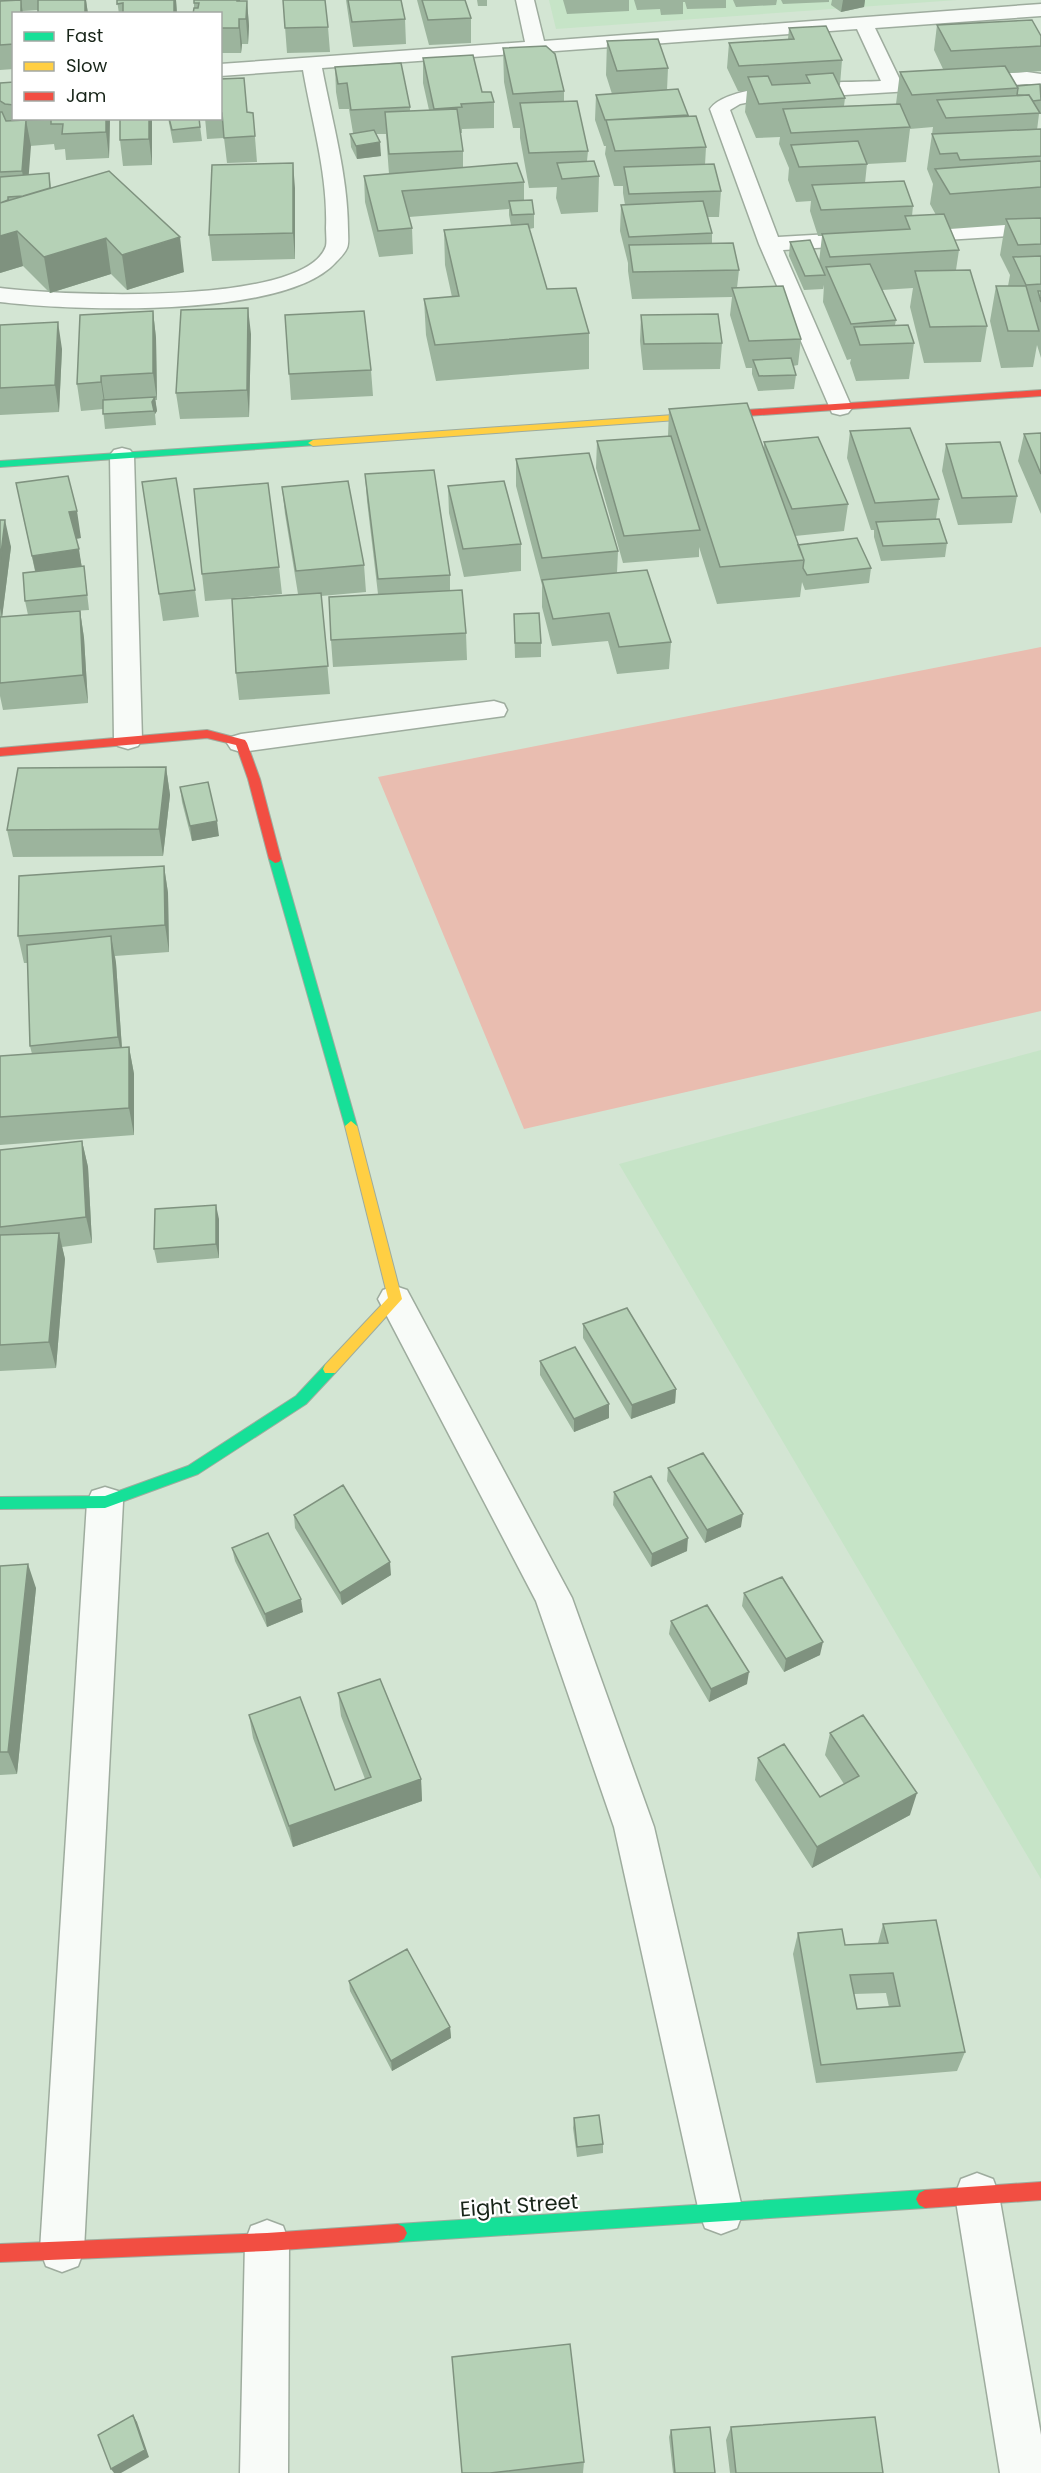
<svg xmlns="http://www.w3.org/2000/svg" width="1041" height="2473" viewBox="0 0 1041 2473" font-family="Poppins,sans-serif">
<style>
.built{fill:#c6e4c7}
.green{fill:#e9bdb0}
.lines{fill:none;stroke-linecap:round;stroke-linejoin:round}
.lane-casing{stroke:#9eac9e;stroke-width:3}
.street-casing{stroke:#9eac9e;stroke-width:3}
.fast-casing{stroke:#9eac9e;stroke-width:2}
.slow-casing{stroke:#9eac9e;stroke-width:2}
.jam-casing{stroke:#9eac9e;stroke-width:2}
.lane{fill:#f8fbf8;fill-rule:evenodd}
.street{fill:#f8fbf8;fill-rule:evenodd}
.fast{fill:#16e098;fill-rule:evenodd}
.slow{fill:#ffcf43;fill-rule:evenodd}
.jam{fill:#f24e42;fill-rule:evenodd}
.wall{fill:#9cb49d;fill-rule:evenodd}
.shaded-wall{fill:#7f927f}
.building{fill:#b5d1b6;stroke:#7f927f;stroke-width:1.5;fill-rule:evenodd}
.labels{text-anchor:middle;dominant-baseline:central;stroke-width:4.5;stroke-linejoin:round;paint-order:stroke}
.near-street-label{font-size:21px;fill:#182519;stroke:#fff}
</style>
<rect width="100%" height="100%" fill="#d3e5d3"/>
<path class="built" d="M549,0H957L556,29Z
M1041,1050V1879L619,1164Z"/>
<path class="green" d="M1041,647V1011L524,1129L378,777Z"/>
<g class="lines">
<defs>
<path id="lane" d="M494,701L504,704L507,710L504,716L241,752L231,749L227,743L231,737L241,734Z
M395,1286L407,1290L572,1598L654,1827L743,2212L737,2228L721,2234L705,2228L699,2212L614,1827L536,1601L378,1299L383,1290Z
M105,1487L118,1491L123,1502L84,2250L78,2266L62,2272L46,2266L40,2250L87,1502L92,1491Z"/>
<path id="street" d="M516,0H534L544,41L1041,4V16L875,28L900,80L1027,72L1041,74V86L1027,84L760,100L740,104L730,110L778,237L1041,222V234L783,250L852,408L848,413L840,415L832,413L759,244L710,109C730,80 845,83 881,81L857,29L322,68C332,121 348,176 348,230C348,236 349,243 347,248C345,253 340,258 336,262C286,319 73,311 0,302V288C54,295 305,308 326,246C327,241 326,234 326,228C328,175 312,122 303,70L220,76V64L525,42Z
M122,448L130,450L134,455L142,740L138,746L128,749L118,746L114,740L110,455L114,450Z
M977,2173L993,2179L999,2195L1041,2435V2473H1000L955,2195L961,2179Z
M267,2220L283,2226L289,2242L288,2473H240L245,2242L251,2226Z"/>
<path id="fast" d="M313,440L316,441V445L0,467V461Z
M275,855L281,859L357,1126L351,1131L345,1126L269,859Z
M330,1363L335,1365L337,1369L335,1373L306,1404L198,1474L105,1508L0,1509V1497L105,1496L188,1466L296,1396L325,1365Z
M925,2190L931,2193L934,2199L931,2205L925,2208L398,2242L392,2239L389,2233L392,2227L398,2224Z"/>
<path id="slow" d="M688,414L691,415V419L313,446L308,443L313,440Z
M351,1121L357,1126L402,1299L335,1373H325L323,1369L325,1365L388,1298L345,1126Z"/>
<path id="jam" d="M1041,390V396L688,420L683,417L688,414Z
M207,730L245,740L247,743L260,779L281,859L279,862L275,863L269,859L248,779L236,745L207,738L0,756V748Z
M1041,2182V2200L925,2208L919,2205L916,2199L919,2193L925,2190Z
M398,2224L404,2227L407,2233L404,2239L398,2242L267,2251L0,2262V2244L267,2233Z"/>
</defs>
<use href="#lane" class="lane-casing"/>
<use href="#street" class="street-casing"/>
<use href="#fast" class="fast-casing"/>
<use href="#slow" class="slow-casing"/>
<use href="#jam" class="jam-casing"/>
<use href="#lane" class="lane"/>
<use href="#street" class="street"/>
<use href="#fast" class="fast"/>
<use href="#slow" class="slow"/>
<use href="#jam" class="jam"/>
</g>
<path class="wall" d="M0,0H86L88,14H38V10L23,11L14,14V69L0,70Z
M117,0H176L177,14H119Z
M240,0V1H247L249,26L248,44H242L241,53H220V14L194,8V3Z
M283,0L328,27L330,52L287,53Z
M346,0H401L405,19L406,44L353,47Z
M417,0H465L471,18V43L429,45Z
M477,0H487V6H478Z
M563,0H629V11L567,14Z
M634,0H726V8L687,9L685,2H683V14L661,15L660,9L637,10Z
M733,0H777L776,5L736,7Z
M781,0H829V2L783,4Z
M832,0H865L864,7L841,12L831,5Z
M937,25L1041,36V71L1009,73L1017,86L1041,84V114H1039L1037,130L1041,129V358L1037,345L1033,367L1001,368L990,321L996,286H1008L1010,275L1000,255L1005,225L950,229L959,250L956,270L987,326L981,362L924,363L910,307L913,288L882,290L896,320L895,325L914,343L909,379L856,381L850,363L851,359L847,360L823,302L824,285L823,289L804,290L789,256L790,242L819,262L822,236H818L810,211L811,201L796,202L788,180L789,168L779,144L780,137L756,138L745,112L747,91H738L727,68L729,43L788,39L789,28L842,60L840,85H839L845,98L844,106L896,104L900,72L943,69L934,50ZM933,127L927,169L933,184L930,204L936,215L912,216L913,206L865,183L867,164L906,162L910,129Z
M607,41L668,68L667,90L688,115L706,147L705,165L721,191L719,217H708L712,233V243L739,270L737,288L801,339L798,365L793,366L796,375L794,389L758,391L752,374V368H746L730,315L732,297L632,299L628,271V263L620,231L621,205H625L623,193V186H614L605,154L606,146H604L595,120L596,95L612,94L606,75Z
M503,48L564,91V102L588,151L587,161L599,176L598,212L561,214L556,198L557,187L529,188L520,138V128H513L504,82Z
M423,58L482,92L494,102V128L462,129V133H460L463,151V168L524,182V201L534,214V228L529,229L547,289L589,333V369L436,381L426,335L424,299L452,297L445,265L444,230L511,225L509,215V209L409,217L412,228L413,254L379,257L365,202L364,176L389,174L386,134H376L381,156L357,159L351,147L350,134L353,133L349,109H339L336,92L335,67L410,107V111L429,110L423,83Z
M220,79L247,112L253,113L257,162L227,163L224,138L207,139L205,118H220Z
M14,82V118H110L109,158L66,160L65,149L55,150L54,144L30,146L28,175L49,173L51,188L184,272L127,290L111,274L50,293L23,266L0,273V83Z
M120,118H152V165L123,166L120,140Z
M168,118H199L202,141L173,143Z
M295,188V259L212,261L209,235Z
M153,311L156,338L157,400H155L157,411L155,414L156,425L105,429L103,409L81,411L77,384Z
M285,315L371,370L373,396L291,400Z
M641,315L722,343L720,369L643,370L640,341Z
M0,325L62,349L59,412L0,415Z
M251,334L249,417L180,419L176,393Z
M669,409L764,449V442L848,504L844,531L795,536L798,545L871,568L869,583L805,590L802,582L800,597L717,604L699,547V557L623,563L596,468L597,441L668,436Z
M850,431L939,499L936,519L947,543L945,557L881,561L874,537V530H871L847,458Z
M1041,433V514L1018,461L1024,434Z
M946,444L1017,496L1012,523L958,525L942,471Z
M516,459L618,551L617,573L671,642L669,669L617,674L608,641L552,646L542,607V585L516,486Z
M365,474L450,575V590L466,633L467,660L333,667L331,640L378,594L367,501Z
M142,482L195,590L199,617L163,621Z
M16,483L81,538L76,539L82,567L84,566L89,610L73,611H80L84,638L88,703L3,710L0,696V520L11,547L2,617L28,615L25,601L35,571Z
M448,486L521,544V571L464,577L449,513Z
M282,487L364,565L366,592L321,596L330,694L239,700L236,673L232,599L205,601L202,574L279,567L282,594L234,598L298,594L285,514Z
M514,614L541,643V657L515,658Z
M166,767L170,795L163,856L13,857L7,830Z
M180,787L219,836L192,841L182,802Z
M164,866L168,893L169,952L115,956L116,963L122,1048L129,1047L134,1074V1135L0,1145V1056L32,1054L30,1046L28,963H24L18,936Z
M82,1141L88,1167L92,1243L62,1247L65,1259L56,1368L0,1371V1150Z
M219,1219V1258L157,1263L154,1249Z
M583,1324L676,1389L675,1403L631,1419L583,1338Z
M540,1361L609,1418L574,1432L540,1375Z
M668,1468L741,1527L705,1543L667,1481Z
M614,1492L687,1551L651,1567L613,1505Z
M294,1515L391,1575L342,1605L295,1528Z
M232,1548L303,1612L267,1627L235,1561Z
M0,1566L36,1588L17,1774L0,1775Z
M744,1593L820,1655L784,1672L742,1606Z
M671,1621L747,1684L709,1702L669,1634Z
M338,1693L421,1779L422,1801L293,1847L253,1738L249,1715L335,1790L365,1779L341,1716Z
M830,1733L910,1815L812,1868L755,1780L758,1758L820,1797L844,1784L825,1755Z
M883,1924L965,2052L957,2071L816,2083L793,1954L798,1933L845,1945L878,1943ZM886,1993L889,2007L857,2009L854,1994Z
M349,1981L450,2027L451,2038L392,2071L350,1991Z
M574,2118L603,2144V2153L577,2157L573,2128Z
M731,2427L883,2473H730L726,2440Z
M671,2430L715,2473H673L669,2437Z
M584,2462L583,2473H462Z"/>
<path class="shaded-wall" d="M21,0L23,14H21Z
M85,0H86L88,14H85Z
M174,0H176L177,14H174Z
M237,0H240L241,9L239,19L242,44L241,53Z
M843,0H865L864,7L841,12Z
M247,1L249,26L248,44L246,19Z
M106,118H110L109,158L106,132Z
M149,118H152V165L149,139Z
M26,120L31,146L27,197L22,171Z
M380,142L381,156L357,159L356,146Z
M293,163L295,188V259L293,233Z
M8,197L12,223L17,231L23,266L0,273V236Z
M180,237L184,272L127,290L122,255Z
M106,238L111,274L50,293L44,257Z
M248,308L251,334L249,417L247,390Z
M153,311L156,338L157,400L153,373Z
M58,322L62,349L59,412L55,385Z
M101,376L105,403V409L101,382Z
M155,397L157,411L155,414L152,402Z
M77,511L81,538L74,539L69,512Z
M5,520L11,547L2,618L0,608V562Z
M79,549L83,576L38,583L32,556Z
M80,611L84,638L88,703L83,675Z
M166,767L170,795L163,856L159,829Z
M217,821L219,836L192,841L190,826Z
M164,866L168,893L169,952L165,925Z
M111,936L116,963L123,1064L118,1037Z
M129,1047L134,1074V1135L129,1108Z
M82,1141L88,1167L92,1243L86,1217Z
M216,1205L219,1219V1258L216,1244Z
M59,1233L65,1259L56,1368L49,1342Z
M676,1389L675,1403L631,1419L632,1405Z
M609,1404V1418L574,1432V1419Z
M743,1514L741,1527L705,1543L707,1530Z
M688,1538L687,1551L651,1567L652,1554Z
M390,1562L391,1575L342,1605L340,1593Z
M28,1564L36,1588L17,1774L8,1752Z
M301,1599L303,1612L267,1627L265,1614Z
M823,1642L820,1655L784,1672L786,1659Z
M749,1672L747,1684L709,1702L711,1689Z
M421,1779L422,1801L293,1847L289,1826Z
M917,1793L910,1815L812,1868L817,1847Z
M450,2027L451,2038L392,2071L391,2061Z
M133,2415L137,2422L149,2457L121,2473H114L111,2469Z"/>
<path class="building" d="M21,0V14H14V44L0,45V1Z
M38,0H85V14H38Z
M117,0H174V14H123V3L117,4Z
M194,0H237V1H247L246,19H239V28H220V14H193L194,8H198L199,3H194Z
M283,0H325L328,27L285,28Z
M348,0H401L405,19L352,22Z
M422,0H465L471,18L428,20Z
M1032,20L1041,36V46L951,51L937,25Z
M826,26L842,60L739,66L729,43L794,39L789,28Z
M658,39L668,68L617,71L607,41Z
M546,46L555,54L564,91L513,94L503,48Z
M473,55L482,92H491L494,102L461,104L462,107L434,109L423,58Z
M401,63L410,107L351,110L347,83L338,84L335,67Z
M1005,66L1018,88L912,95L900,72Z
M833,73L845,98L759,104L748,77L768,76L772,85L810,83L806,75Z
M244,78L247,112L253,113L255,136L224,138L222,113H220V79Z
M14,82V105L5,104L0,101V83Z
M1040,84L1041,100L1033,101L1029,95H1017L1018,88L1017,86Z
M678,89L688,115L605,120L596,95Z
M1029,95L1040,113L946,118L937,100Z
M577,101L588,151L529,153L520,103Z
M900,104L910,127L791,133L783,109Z
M457,109L463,151L389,154L385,112Z
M0,112H2L6,121L26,120L22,171L0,172Z
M696,116L706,147L615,151L606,120Z
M24,118H106V132L62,134L63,124H51V119L25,120Z
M120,118H149V139L120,140Z
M169,118H199L200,127L172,130Z
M1041,129V156L960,160L957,153L940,154L932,134Z
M374,130L380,142L356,146L350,134Z
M858,141L867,164L799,167L791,145Z
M594,161L599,176L562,179L557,163Z
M1041,161V187L950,194L935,169Z
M293,163V233L209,235L212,165Z
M517,163L524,182L402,191L412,228L378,231L364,176Z
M714,164L721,191L629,194L624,167Z
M109,171L180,237L122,255L106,238L44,257L17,231L0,236V203Z
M49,173L50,188L23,196L8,197V200L0,203V177Z
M904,181L913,206L821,210L812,185Z
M532,200L534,214L512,215L509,201Z
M703,201L712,233L629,237L621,205Z
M944,214L959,250L830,257L822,234L910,229L905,216Z
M1041,218V244L1018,245L1006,219Z
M528,224L547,289L576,288L589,333L435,345L424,299L459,296L444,230Z
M810,240L825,275L805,276L790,242Z
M733,243L739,270L633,272L629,245Z
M1041,256V284L1026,285L1013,257Z
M870,264L896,320L851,324L826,267Z
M970,270L987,326L930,327L915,271Z
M783,286L801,339L749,341L732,288Z
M996,286H1026L1039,331H1008Z
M1038,291H1041V302Z
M248,308L247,390L176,393L181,310Z
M153,311V373L101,376V382L77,384L80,315Z
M364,311L371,370L289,374L285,315Z
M718,314L722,343L644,344L641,315Z
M58,322L55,385L0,388V325Z
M908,325L914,343L860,345L854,327Z
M791,358L796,375L759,376L753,360Z
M155,397L152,402L154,411L103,414V400Z
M747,403L804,560L720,567L669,409Z
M910,428L939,499L875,503L850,431Z
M1041,433V474L1024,434Z
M671,436L700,530L624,536L597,441Z
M818,437L848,504L792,509L764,442Z
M1000,442L1017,496L962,498L946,444Z
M589,453L618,551L542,558L516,459Z
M434,470L450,575L378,579L365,474Z
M68,476L77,511L69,512L79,549L32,556L16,483Z
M176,478L195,590L159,594L142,482Z
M348,481L364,565L296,571L282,487Z
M504,481L521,544L463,549L448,486Z
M268,483L279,567L202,574L194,489Z
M939,519L947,543L883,546L876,522Z
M0,520H5L0,562Z
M857,538L871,568L807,575L803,568L804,560L798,545Z
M84,566L87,595L25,601L23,573Z
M647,570L671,642L619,647L609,613L553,619L542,580Z
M462,590L466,633L331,640L329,597Z
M321,593L328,666L236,673L232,599Z
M80,611L83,675L0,683V617Z
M539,613L541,643H515L514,614Z
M166,767L159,829L7,830L18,768Z
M208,782L217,821L190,826L180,787Z
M164,866L165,925L18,936L19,876Z
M111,936L118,1037L30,1046L27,945Z
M129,1047V1108L0,1117V1056Z
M82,1141L86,1217L0,1227V1150Z
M216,1205V1244L154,1249L155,1209Z
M59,1233L49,1342L0,1345V1235Z
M627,1308L676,1389L632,1405L583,1324Z
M575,1347L609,1404L574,1419L540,1361Z
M703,1453L743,1514L707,1530L668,1468Z
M651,1476L688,1538L652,1554L614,1492Z
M343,1485L390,1562L340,1593L294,1515Z
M268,1533L301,1599L265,1614L232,1548Z
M28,1564L8,1752H0V1566Z
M782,1577L823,1642L786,1659L744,1593Z
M707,1605L749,1672L711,1689L671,1621Z
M380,1679L421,1779L289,1826L249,1715L300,1697L335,1790L371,1777L338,1693Z
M863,1715L917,1793L817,1847L758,1758L784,1744L820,1797L859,1776L830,1733Z
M936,1920L965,2052L821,2065L798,1933L842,1929L845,1945L888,1943L883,1924ZM893,1973L900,2006L857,2009L850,1975Z
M407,1949L450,2027L391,2061L349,1981Z
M599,2115L603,2144L577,2147L574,2118Z
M570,2344L584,2462L490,2473H462L452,2357Z
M133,2415L145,2450L111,2469L98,2435Z
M875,2417L883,2473H736L731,2427Z
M710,2427L715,2473H675L671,2430Z"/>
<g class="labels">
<g class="near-street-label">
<text transform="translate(519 2205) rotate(-4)">Eight Street</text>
</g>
</g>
<rect x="12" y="12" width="210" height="108" fill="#ffffff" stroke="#a3a8a3" stroke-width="1.5"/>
<rect x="24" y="32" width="30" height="9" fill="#16e098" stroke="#a3a8a3" stroke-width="1.5"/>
<text x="66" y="42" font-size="18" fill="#182519">Fast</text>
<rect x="24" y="62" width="30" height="9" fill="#ffcf43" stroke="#a3a8a3" stroke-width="1.5"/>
<text x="66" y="72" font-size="18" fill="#182519">Slow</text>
<rect x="24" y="92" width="30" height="9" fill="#f24e42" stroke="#a3a8a3" stroke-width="1.5"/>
<text x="66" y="102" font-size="18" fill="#182519">Jam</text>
</svg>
